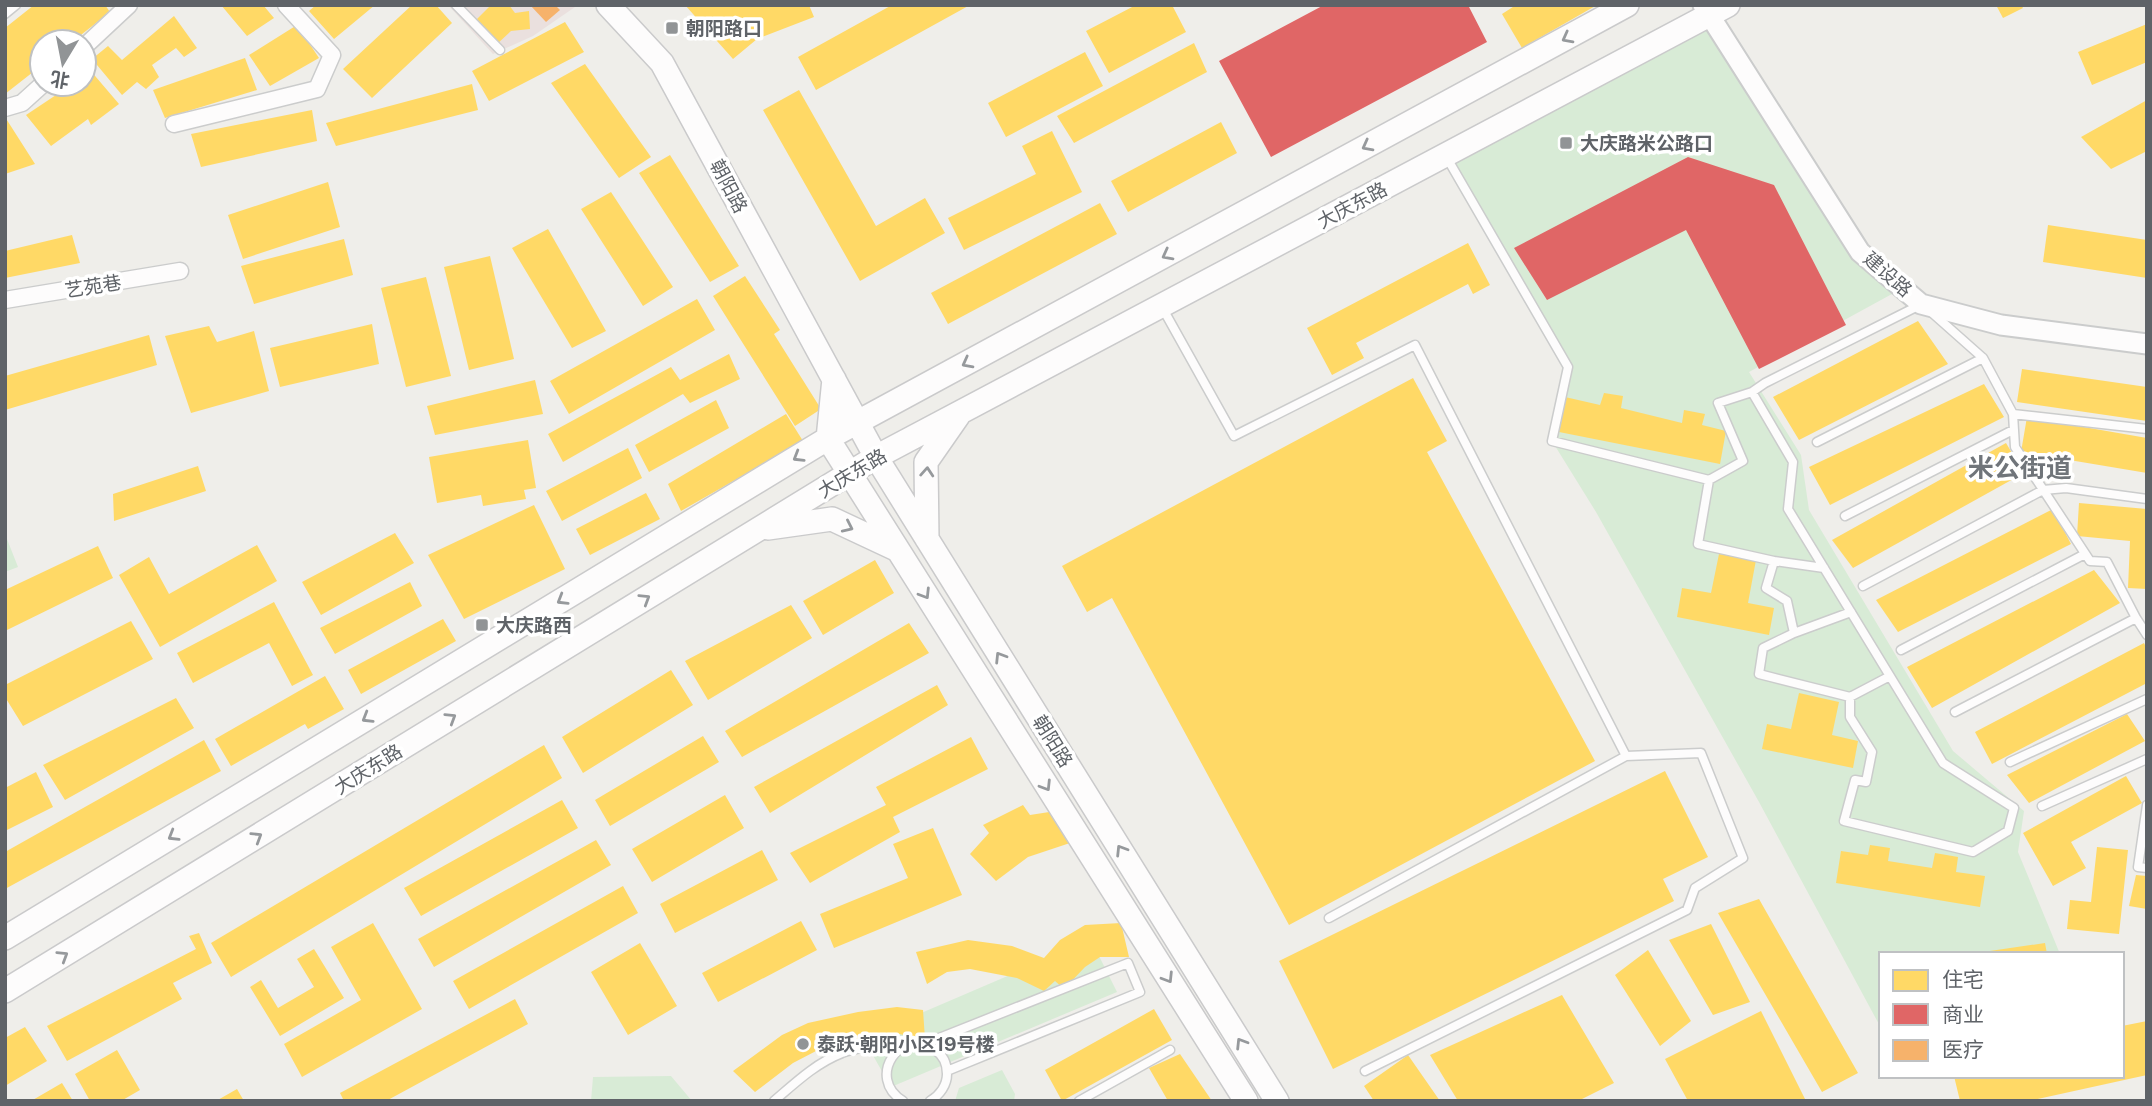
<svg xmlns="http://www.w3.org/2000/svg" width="2152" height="1106" viewBox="0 0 2152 1106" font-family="'Public Sans','Noto Sans SC',sans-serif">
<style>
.medical{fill:#eae0de}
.green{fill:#d8ebd6}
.homes{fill:#ffd966}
.shops{fill:#e06666}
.health{fill:#f6b26b}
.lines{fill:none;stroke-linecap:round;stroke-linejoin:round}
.service-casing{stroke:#cbcccc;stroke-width:11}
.minor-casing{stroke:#cbcccc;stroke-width:19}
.tertiary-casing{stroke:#cbcccc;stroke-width:23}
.secondary-casing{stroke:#cacacb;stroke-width:26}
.service{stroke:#fdfcfc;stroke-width:8}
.minor{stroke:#fdfcfc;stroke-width:16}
.tertiary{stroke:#fdfcfc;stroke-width:19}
.secondary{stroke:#fdfcfc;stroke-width:23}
.oneway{stroke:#96999c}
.poi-dot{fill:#919496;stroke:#fff;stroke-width:2.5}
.labels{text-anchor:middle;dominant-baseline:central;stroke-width:7;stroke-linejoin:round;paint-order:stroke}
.poi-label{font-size:19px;font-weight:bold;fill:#5f6368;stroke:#fff;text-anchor:start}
.street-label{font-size:19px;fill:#5f6368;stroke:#fff}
.district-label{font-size:26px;font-weight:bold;fill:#70757a;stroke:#fff}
</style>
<rect width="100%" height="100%" fill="#efeeea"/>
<path class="medical" d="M448,5H574L575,7L533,36L493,54Z"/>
<path class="green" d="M1710,15L1860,252L1903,288L1749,372L1801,455L1809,510L1953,751L2024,811L2018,852L2060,954H1881V1028L1759,802L1596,512L1552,441L1568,367L1445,155Z
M5,534L18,567L5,572Z
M1091,940L1117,992L891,1087L863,1038Z
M1002,1070L1015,1094L1014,1101H955L959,1088Z
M671,1076L692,1101H591L593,1077Z"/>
<path class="homes" d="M34,5H105L110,12L72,42H42V65L5,94V28Z
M221,5H263L274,18L247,36Z
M316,5H375L334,39L309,11Z
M412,5H436L452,23L372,98L343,69Z
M491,5H509L515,13L529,11L530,29L511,31L496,45L474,22Z
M685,5H809L814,17L757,39L733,59Z
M892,5H970L816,90L798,57Z
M1136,5H1172L1186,32L1109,73L1086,31Z
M1401,5H1451L1463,28L1409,56L1394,28L1408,20Z
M1516,5H1597L1522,48L1502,14Z
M1996,5H2021L2023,8L2003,18Z
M174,16L197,48L184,57L176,48L152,65L159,77L146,89L137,82L122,95L92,59L108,46L122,60Z
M565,22L584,52L489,101L472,71Z
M2147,24V62L2092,85L2078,52Z
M297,25L319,58L270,86L249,55Z
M1277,38L1301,79L1322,67L1335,91L1273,127L1258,101L1275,92L1252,52Z
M1194,43L1207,72L1074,143L1057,116Z
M1085,52L1103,86L1006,137L988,103Z
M245,58L257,90L165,118L153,90Z
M84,63L119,104L91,125L88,119L51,146L26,115L65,89L58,84H84Z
M585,64L651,157L619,178L551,83Z
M472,84L478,110L336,146L326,123Z
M799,90L876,226L925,198L945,233L860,281L763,110Z
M2147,100V151L2111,169L2081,137Z
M312,110L317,141L201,167L191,134Z
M5,117L35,164L5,174Z
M1221,122L1237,153L1128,212L1111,181Z
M1052,131L1082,192L964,250L948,218L1036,174L1022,146Z
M670,155L739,266L710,282L639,173Z
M328,182L340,227L243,259L228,215Z
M611,192L673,287L643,306L581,209Z
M1100,203L1117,234L948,324L931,293Z
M2048,225L2147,240V278L2043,262Z
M548,229L606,331L572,348L512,248Z
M72,235L80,263L5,278V251Z
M344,239L353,275L254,304L241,266Z
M1468,243L1490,285L1473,294L1468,284L1356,343L1364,358L1332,375L1307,328Z
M490,256L514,359L469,370L444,267Z
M745,276L780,330L774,334L821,409L795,426L713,296Z
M426,277L451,376L406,387L381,288Z
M697,299L715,330L569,414L550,381Z
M1918,321L1948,364L1799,440L1773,397Z
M372,324L379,364L280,387L270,348Z
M209,326L217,342L254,331L269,391L191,413L165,336Z
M149,335L157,365L5,410V376Z
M729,354L740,379L690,403L683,394L563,462L548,434L671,367L680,380Z
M2022,369L2147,387V421L2017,402Z
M1413,378L1447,441L1427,452L1595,761L1289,925L1112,598L1087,612L1062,566Z
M535,380L543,414L435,435L427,406Z
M1984,384L2004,417L1830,505L1809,467Z
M1604,393L1623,396L1621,408L1682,423L1684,410L1705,414L1702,425L1726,431L1720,464L1559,432L1565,397L1600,405Z
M716,400L729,428L649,472L635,445Z
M786,414L803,441L681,511L668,484Z
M2027,417L2147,438V473L2021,452Z
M528,440L536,488L524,490L526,499L483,506L481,495L437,503L429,457Z
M2006,443L2024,473L1853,568L1832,540Z
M628,448L642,478L562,521L546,491Z
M198,466L206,491L114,521L113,494Z
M646,493L660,519L590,555L576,529Z
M2079,503L2147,509V589L2128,588L2130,541L2077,536Z
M534,505L565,569L464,619L428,555Z
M2053,509L2071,544L1898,632L1876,600Z
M395,533L414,563L321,615L302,582Z
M257,545L277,581L160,647L119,575L149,557L169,594Z
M98,546L113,578L5,631V590Z
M1719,554L1756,560L1748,603L1774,608L1769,635L1677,617L1682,588L1711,593Z
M875,560L894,593L823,635L803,601Z
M2094,570L2120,603L1932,708L1907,667Z
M410,582L422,606L335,654L320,628Z
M274,602L313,675L292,686L269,643L193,683L177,653Z
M791,605L812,638L708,700L685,661Z
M443,619L456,641L361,694L348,670Z
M131,621L153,659L23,726L5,697V685Z
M909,623L929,653L742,757L725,731Z
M2144,643L2147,649V683L1992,764L1975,732Z
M671,670L693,705L583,773L562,737Z
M325,676L344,709L308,729L305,724L231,766L215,739Z
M937,685L948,705L770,813L754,787Z
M1799,693L1839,702L1832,735L1858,741L1853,768L1762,749L1767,724L1791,729Z
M176,698L194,728L65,800L43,765Z
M2127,714L2145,741L2029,803L2007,775Z
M703,736L719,762L610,826L595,800Z
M971,737L988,769L893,817L900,832L810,883L790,853L886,805L876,787Z
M204,740L221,771L5,889V852Z
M544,745L562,778L231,977L211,943Z
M1665,771L1708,857L1663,879L1674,901L1333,1069L1279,961Z
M36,772L53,807L5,831V788Z
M2126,776L2142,803L2071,842L2086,868L2053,886L2023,833Z
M725,795L744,828L652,882L632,849Z
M562,800L578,828L421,916L404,888Z
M1023,805L1030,815L1062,810L1070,843L1028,857L996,881L970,854L989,833L983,825Z
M933,828L962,895L834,948L820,914L908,878L893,844Z
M596,840L611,865L434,967L418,939Z
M1870,845L1890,848L1888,861L1932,868L1935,853L1958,857L1956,872L1985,876L1980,907L1836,883L1841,851L1868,855Z
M2097,847L2128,850L2119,934L2067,929L2070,900L2091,902Z
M762,850L778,880L675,933L660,904Z
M2136,875L2147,876V909L2129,906Z
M623,886L638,913L469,1009L453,981Z
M1759,899L1858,1073L1822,1092L1718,913Z
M801,921L817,950L718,1002L702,973Z
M373,923L422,1009L302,1077L284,1044L361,1000L331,947Z
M1121,923L1129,957H1100L1085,967L1064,989L1055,981L1044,991L1017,978L970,969L947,972L927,984L916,952L968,940L1012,946L1044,958L1060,940L1085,925Z
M1711,924L1750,1002L1713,1015L1669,940Z
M199,933L212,963L173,983L182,999L67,1061L47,1026L196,949L189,936Z
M640,943L677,1006L628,1035L591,972Z
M2045,943L2047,954H1984L1983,952Z
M314,949L344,998L280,1036L250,987L261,980L278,1008L314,987L297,959Z
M1648,950L1691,1021L1660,1046L1615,975Z
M1562,995L1614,1083L1578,1101H1458L1430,1055Z
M515,999L528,1024L386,1101H344L340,1093Z
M897,1007L923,1010L925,1039L899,1034L863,1038L818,1050L793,1063L755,1092L733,1071L782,1035L808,1023L858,1012Z
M1154,1009L1172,1040L1062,1101L1045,1070Z
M1761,1011L1806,1101H1688L1665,1059Z
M2147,1021V1075L2029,1101H1960L1954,1076H2122V1026Z
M25,1027L47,1061L5,1086V1038Z
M117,1050L140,1090L121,1101H90L75,1074Z
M1180,1054L1212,1101H1168L1149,1068Z
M1408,1055L1440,1101H1374L1364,1086Z
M62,1083L73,1101H31Z
M237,1089L244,1101H216Z"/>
<path class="shops" d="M1324,5H1468L1487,42L1271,157L1219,61Z
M1688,157L1774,185L1846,325L1759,369L1686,230L1547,300L1514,248Z"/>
<path class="health" d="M530,5H555L560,10L546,22Z"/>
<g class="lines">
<defs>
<path id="service" d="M456,5L500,50
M5,14L16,5
M1447,158L1568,367L1552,441L1709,480L1698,544L1774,561L1766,588L1787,601L1794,633L1763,648L1759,674L1850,697V717L1872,752L1866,782L1855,780L1844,821L1973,852L2008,831L2014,808L1943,763L1788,509L1793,462L1752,392L1765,383L1920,305
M1163,309L1234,436L1415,345L1626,756L1329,918
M1930,311L1983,358L2013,414L2015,447L2090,561L2107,562L2136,618L1955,712
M2013,414L2147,429
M1817,442L1983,358
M1709,480L1743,461L1718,403L1752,392
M1845,516L2013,430
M1774,561L1824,568
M1863,586L2043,490L2066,488L2147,499
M2136,618L2147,635
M1794,633L1851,612
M1901,650L2085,554
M1850,697L1890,676
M2010,762L2147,699
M2147,805L2138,867L2147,868
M2042,806L2147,759
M924,1044L1128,963L1140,992L947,1071
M1365,1071L1687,910L1695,888L1743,858L1701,753L1626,756
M774,1101C795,1083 816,1063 842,1053C859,1046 883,1047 902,1046
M903,1101C865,1078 901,1025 935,1050C943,1055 947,1064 947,1074C947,1085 940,1095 930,1101
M1079,1101L1170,1050"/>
<path id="minor" d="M84,47L129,5
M5,108L22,103L43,84
M174,124L317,89L332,55L286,5
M5,300L180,271"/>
<path id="tertiary" d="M1703,5L1860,252L1921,304L2001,325L2147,344"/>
<path id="secondary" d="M608,5L662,63L876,457L1277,1101
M834,379L828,439L1246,1101
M768,528L832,519L896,549
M927,539L926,462L958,416
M5,938L832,436L1627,5
M5,991L876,457L1728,5"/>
</defs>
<use href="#service" class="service-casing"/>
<use href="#minor" class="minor-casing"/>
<use href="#tertiary" class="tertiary-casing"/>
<use href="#secondary" class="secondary-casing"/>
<use href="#service" class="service"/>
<use href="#minor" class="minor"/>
<use href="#tertiary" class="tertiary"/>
<use href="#secondary" class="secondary"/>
</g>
<defs><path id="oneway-chevron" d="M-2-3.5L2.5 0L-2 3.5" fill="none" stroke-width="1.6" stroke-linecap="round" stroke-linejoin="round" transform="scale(1.75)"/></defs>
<g class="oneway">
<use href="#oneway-chevron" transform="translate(1567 38) rotate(152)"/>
<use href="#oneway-chevron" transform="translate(1367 146) rotate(152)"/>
<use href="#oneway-chevron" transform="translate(1167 255) rotate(152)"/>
<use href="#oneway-chevron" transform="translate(967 363) rotate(152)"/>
<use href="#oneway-chevron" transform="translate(798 457) rotate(149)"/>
<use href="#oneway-chevron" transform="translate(927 472) rotate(-86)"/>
<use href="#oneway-chevron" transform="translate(848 527) rotate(25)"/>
<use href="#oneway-chevron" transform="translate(925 594) rotate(58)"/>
<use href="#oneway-chevron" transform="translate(645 599) rotate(-32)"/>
<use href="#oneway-chevron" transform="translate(562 600) rotate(149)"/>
<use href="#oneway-chevron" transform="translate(1000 657) rotate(-122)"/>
<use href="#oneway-chevron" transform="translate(367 718) rotate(149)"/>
<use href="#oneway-chevron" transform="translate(451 718) rotate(-32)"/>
<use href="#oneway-chevron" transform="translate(1046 786) rotate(58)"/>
<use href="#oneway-chevron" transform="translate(173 836) rotate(149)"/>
<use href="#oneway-chevron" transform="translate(257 837) rotate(-32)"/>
<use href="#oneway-chevron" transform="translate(1121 850) rotate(-122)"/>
<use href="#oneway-chevron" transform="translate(63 956) rotate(-32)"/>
<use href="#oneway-chevron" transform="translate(1168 978) rotate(58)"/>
<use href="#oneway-chevron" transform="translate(1241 1043) rotate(-122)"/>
</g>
<g class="poi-dot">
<rect x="665" y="21" width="14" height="14" rx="3.5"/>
<rect x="1559" y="136" width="14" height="14" rx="3.5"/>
<rect x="475" y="618" width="14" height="14" rx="3.5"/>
<circle cx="803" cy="1044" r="7"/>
</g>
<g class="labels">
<g class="poi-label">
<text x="686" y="28">朝阳路口</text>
<text x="1580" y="143">大庆路米公路口</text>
<text x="496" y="625">大庆路西</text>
<text x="817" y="1044">泰跃·朝阳小区19号楼</text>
</g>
<g class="street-label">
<text transform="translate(729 186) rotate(62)">朝阳路</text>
<text transform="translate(1352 205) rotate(-28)">大庆东路</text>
<text transform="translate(1888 274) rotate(41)">建设路</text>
<text transform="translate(93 286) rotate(-9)">艺苑巷</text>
<text transform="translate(852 473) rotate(-31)">大庆东路</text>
<text transform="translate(1053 741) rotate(58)">朝阳路</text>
<text transform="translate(368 769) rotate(-32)">大庆东路</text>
</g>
<g class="district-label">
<text x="2020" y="467">米公街道</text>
</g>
</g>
<rect width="2152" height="1106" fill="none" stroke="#5f6368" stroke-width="14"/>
<rect x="1879" y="952" width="245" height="126" fill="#ffffff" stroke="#bfc1c3" stroke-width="2"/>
<rect x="1893" y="970" width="35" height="21" fill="#ffd966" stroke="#bfc1c3" stroke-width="2"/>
<text x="1942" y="987" font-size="21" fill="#5f6368">住宅</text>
<rect x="1893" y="1004" width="35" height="21" fill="#e06666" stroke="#bfc1c3" stroke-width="2"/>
<text x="1942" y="1022" font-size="21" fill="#5f6368">商业</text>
<rect x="1893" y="1040" width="35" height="21" fill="#f6b26b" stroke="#bfc1c3" stroke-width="2"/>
<text x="1942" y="1057" font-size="21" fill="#5f6368">医疗</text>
<g transform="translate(63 63) rotate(190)"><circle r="33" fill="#ffffff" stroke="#bfc1c3" stroke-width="2"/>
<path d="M0-5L12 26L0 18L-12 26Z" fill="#919496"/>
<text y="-10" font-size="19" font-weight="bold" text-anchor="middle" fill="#5f6368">北</text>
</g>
</svg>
